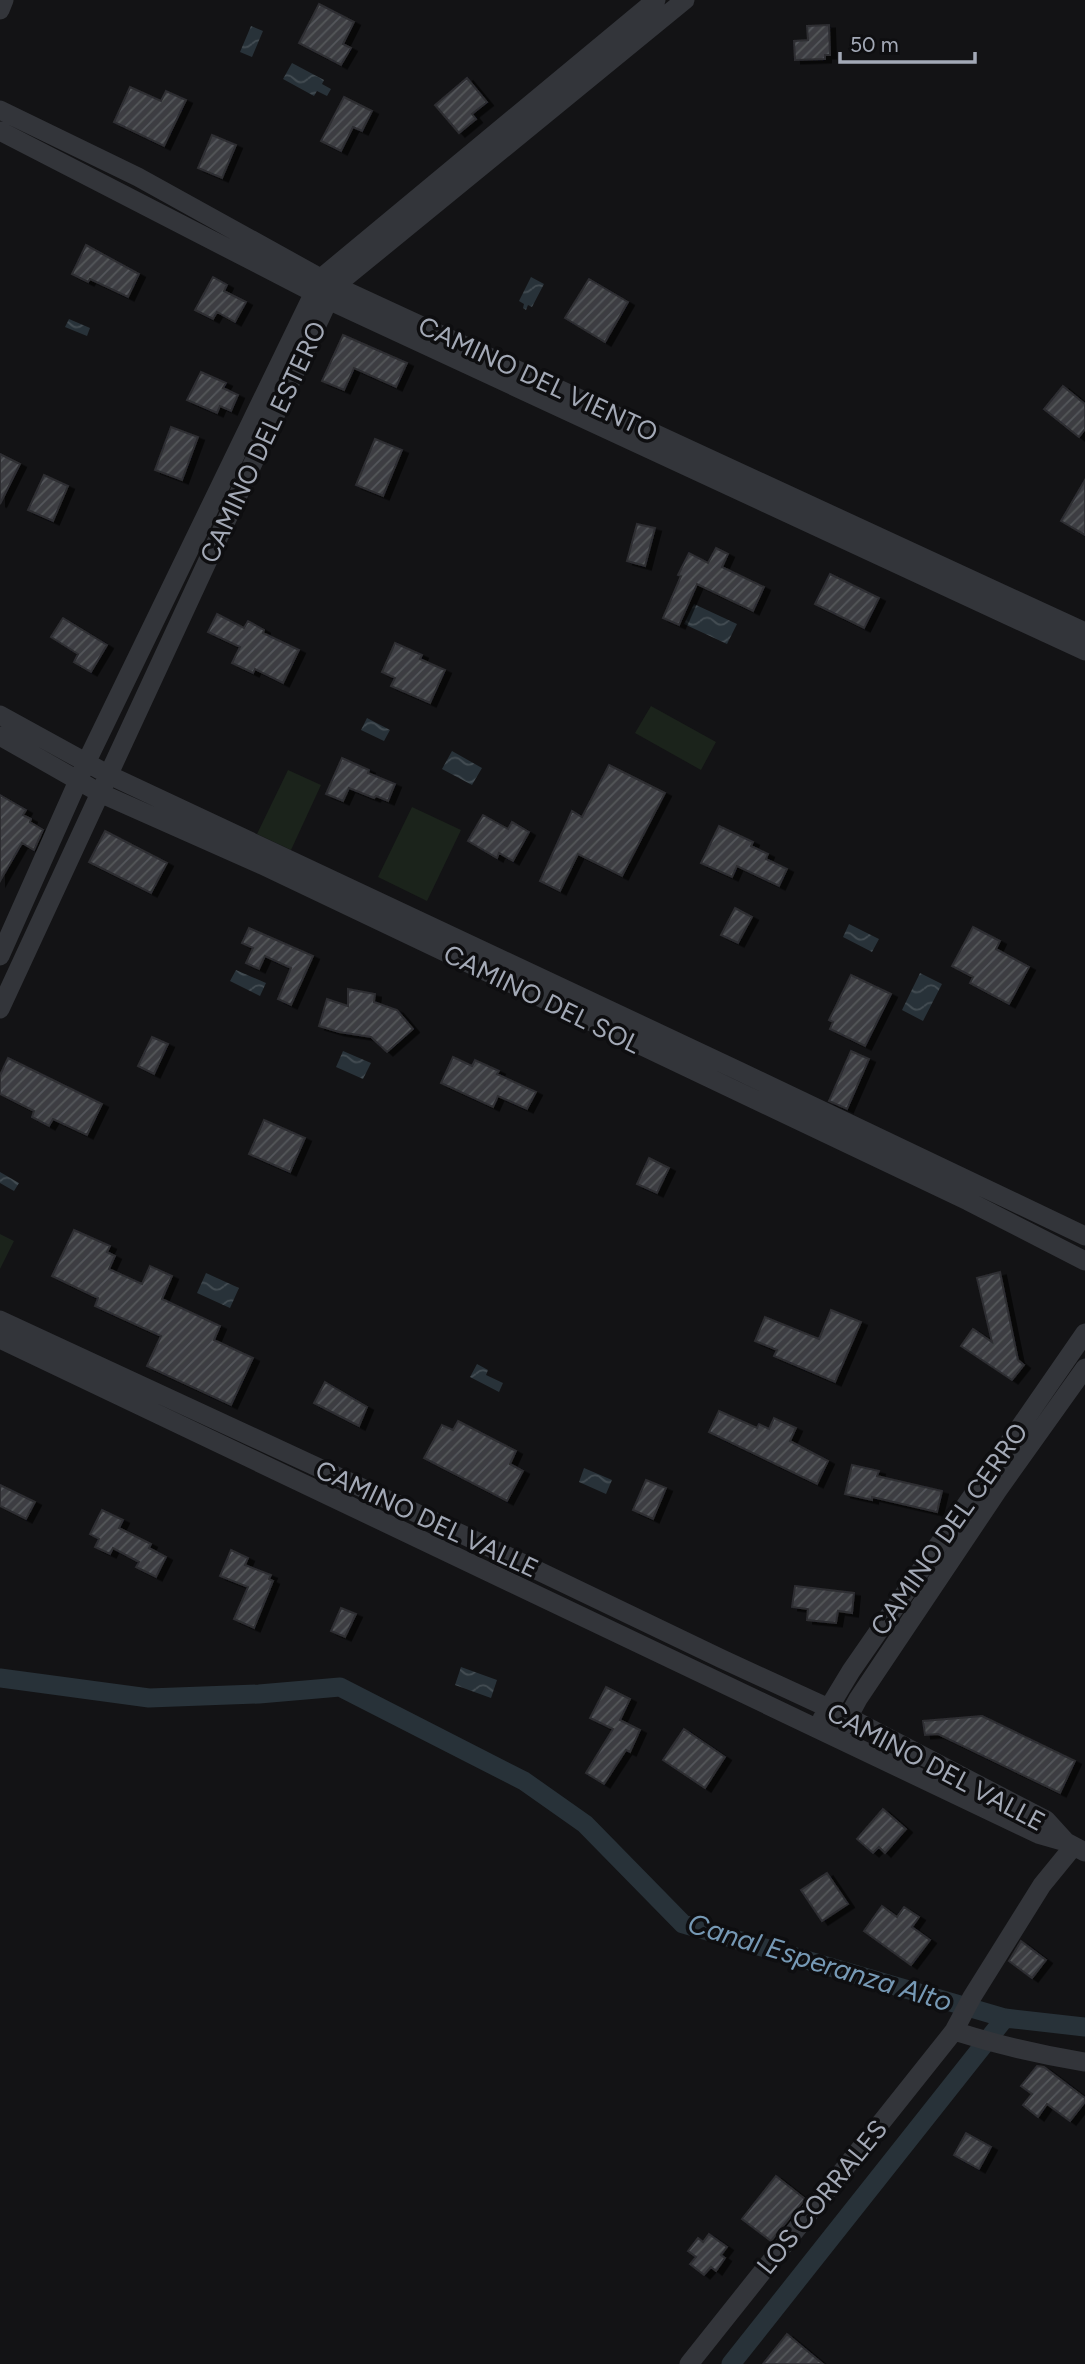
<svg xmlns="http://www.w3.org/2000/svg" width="1085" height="2364" viewBox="0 0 1085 2364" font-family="Figtree,sans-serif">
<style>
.pitch{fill:#1b231b}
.water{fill:url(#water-waves)}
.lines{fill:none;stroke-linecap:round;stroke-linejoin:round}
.canal{stroke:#283239;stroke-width:19}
.building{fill:url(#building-hatch);stroke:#2d2d31;stroke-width:2;filter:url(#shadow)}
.minor{stroke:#33353a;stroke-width:19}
.labels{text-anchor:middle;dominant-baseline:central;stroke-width:7;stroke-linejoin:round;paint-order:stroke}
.street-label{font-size:26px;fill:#a3a9b6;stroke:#0e0e10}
.water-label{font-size:28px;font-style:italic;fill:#7699b5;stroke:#0e0e10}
</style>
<defs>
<pattern id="water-waves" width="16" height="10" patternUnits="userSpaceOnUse" patternTransform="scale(1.75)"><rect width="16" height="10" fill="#283239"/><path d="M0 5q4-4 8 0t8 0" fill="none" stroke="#444d53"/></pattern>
<pattern id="building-hatch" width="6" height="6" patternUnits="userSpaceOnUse" patternTransform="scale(1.75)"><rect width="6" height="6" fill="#3c3e42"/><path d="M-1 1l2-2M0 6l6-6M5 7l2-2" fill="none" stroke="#55575b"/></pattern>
<filter id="shadow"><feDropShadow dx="6" dy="3.5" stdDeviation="0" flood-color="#0009"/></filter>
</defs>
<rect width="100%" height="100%" fill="#131315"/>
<path class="pitch" d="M651,706L716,742L701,770L635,733Z
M288,770L321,785L291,850L257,834Z
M412,807L461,830L427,901L378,877Z
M0,1234L14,1241L0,1269Z"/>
<path class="water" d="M251,26L263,31L252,57L240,52Z
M292,63L324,80L322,84L331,89L327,96L317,91L314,96L283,79Z
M531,277L544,284L532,307L528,305L526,310L523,308L524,304L519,301Z
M69,319L90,328L87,336L65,327Z
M694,604L737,624L727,644L684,624Z
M367,718L390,730L384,741L361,730Z
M452,751L482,768L472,785L442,769Z
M849,924L879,939L872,952L843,937Z
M236,970L266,983L260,996L230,981Z
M920,973L942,984L923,1021L902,1010Z
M343,1051L371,1063L363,1079L336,1067Z
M0,1172L19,1183L14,1191L0,1183Z
M206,1273L239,1288L230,1308L197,1293Z
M477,1364L488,1370L486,1375L503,1383L499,1392L470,1377Z
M584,1468L612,1480L606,1494L579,1482Z
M461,1667L497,1680L491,1698L455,1685Z"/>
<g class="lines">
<path class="canal" d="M0,1678L149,1698L259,1694L340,1687L524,1781L585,1824L683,1924L1005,2018L1085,2027
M731,2364L1005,2018"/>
</g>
<path class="building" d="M319,4L354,22L343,44L351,48L341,65L299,43Z
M829,25L830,55H825V59L795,60L794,41L808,40L807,26Z
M467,78L487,102L472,114L476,119L459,133L435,105Z
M130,87L161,101L166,91L186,100L164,146L114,122Z
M344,97L372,111L362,131L353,127L341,151L321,141Z
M212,135L236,145L222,178L198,168Z
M86,245L139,274L128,297L90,279L88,282L72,274Z
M213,277L227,285L224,291L246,302L235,322L217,312L213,319L195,310Z
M589,279L628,302L605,342L565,318Z
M343,335L407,363L396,387L354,368L344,390L322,381Z
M201,372L226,383L223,388L238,395L231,411L220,406L217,413L187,400Z
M1063,386L1085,404V429L1079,437L1044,409Z
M171,427L198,437L182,480L155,470Z
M375,439L402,450L383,496L356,485Z
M0,454L20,464L0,504Z
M44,475L68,486L53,521L28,510Z
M1085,480V535L1061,521Z
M637,524L655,528L645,566L627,561Z
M716,548L728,554L722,567L764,587L753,611L697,584L679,625L663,618L681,576L678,575L689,553L708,563Z
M830,574L879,598L864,628L815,604Z
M217,614L244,628L248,621L264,630L263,633L299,650L283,683L255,669L253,673L232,663L240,647L208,632Z
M63,618L107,645L91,672L74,662L78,654L51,637Z
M395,643L422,655L420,659L445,670L430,703L391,686L395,678L382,672Z
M342,758L369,770L368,773L395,784L388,801L376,796L374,798L349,788L343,801L326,794Z
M609,765L665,793L622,876L578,854L560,891L540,881L572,811L582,817Z
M0,795L26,810L23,815L31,819L30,822L43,830L34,850L22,843L0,881Z
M483,815L508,829L512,822L529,832L513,861L499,853L497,858L468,841Z
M719,826L753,842L751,846L768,854L766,859L787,869L779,886L737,866L732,877L701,863Z
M105,831L167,863L151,893L89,862Z
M735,908L752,917L738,943L721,935Z
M973,927L1000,941L996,949L1029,967L1009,1004L970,983L973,977L952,966Z
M249,928L313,956L291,1005L278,999L291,968L265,956L259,969L246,963L253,948L242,943Z
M851,975L891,994L865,1046L830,1029L833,1022L829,1020Z
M348,989L375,994L374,1002L397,1010L413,1029L387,1052L371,1037L339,1032L319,1026L327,999L348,1006Z
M152,1037L168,1044L154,1074L138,1066Z
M851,1051L869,1059L847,1109L829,1101Z
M453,1057L472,1066L475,1060L499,1071L497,1074L536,1092L527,1109L498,1096L493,1107L441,1083Z
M8,1058L102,1104L87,1135L53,1119L49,1126L32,1117L34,1111L0,1094V1075Z
M264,1120L305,1138L290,1172L249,1154Z
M649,1158L669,1168L657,1193L637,1184Z
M74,1230L110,1246L107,1252L115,1256L109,1269L142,1284L150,1266L172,1276L162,1299L220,1326L214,1340L253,1358L231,1405L147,1366L161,1336L95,1306L98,1298L52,1276Z
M1000,1272L1018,1360L1024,1365L1012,1380L961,1346L973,1329L992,1342L977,1278Z
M831,1310L861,1322L835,1382L774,1356L777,1350L755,1341L765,1317L819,1339Z
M325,1382L367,1407L359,1426L314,1403Z
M719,1411L757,1428L759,1424L769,1429L774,1418L796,1428L790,1441L828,1461L817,1484L709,1432Z
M458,1421L516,1451L510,1464L523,1471L507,1501L424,1458L442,1425L453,1430Z
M852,1465L879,1471L877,1476L942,1491L937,1512L872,1497V1500L845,1494Z
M646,1480L666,1488L653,1519L633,1510Z
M0,1485L35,1502L26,1519L0,1506Z
M102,1510L123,1520L119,1528L151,1544L149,1548L166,1557L156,1577L136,1567L139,1562L113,1548L110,1554L95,1547L99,1539L90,1534Z
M231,1550L248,1558L245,1565L271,1575L269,1579L273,1581L254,1628L234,1619L248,1587L220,1576Z
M795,1586L854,1593L852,1613L838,1611L836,1623L807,1620L808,1609L792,1607Z
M341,1608L356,1614L345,1637L331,1631Z
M606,1687L630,1699L620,1720L640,1730L630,1752L626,1750L604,1784L586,1773L613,1729L590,1718Z
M982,1716L1075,1761L1060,1793L938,1734L925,1735L923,1721Z
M684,1729L725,1757L705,1788L663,1760Z
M883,1809L906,1829L885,1853L879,1847L873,1853L857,1839Z
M827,1873L848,1904L822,1921L801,1890Z
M882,1906L897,1917L904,1907L919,1917L912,1927L930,1940L911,1965L864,1931Z
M1021,1941L1046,1960L1032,1978L1009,1961Z
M1037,2066L1044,2067L1085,2098V2102L1070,2121L1047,2104L1038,2117L1023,2105L1032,2094L1021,2086Z
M966,2133L991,2147L979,2169L954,2155Z
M776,2176L805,2199L771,2241L742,2219Z
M709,2234L727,2247L721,2255L725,2258L716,2271L711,2267L704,2275L690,2264L696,2257L688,2251L698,2238L703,2242Z
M787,2334L823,2364H763Z"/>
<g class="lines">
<path class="minor" d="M0,10L4,0
M0,110L138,177L335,286L1085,632
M0,131L328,300L1085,651
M0,715L109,775L739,1071L1085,1236
M0,736L100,793L262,865L968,1201L1085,1261
M0,956L86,763L321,278L656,0
M0,1009L335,286L685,0
M0,1320L455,1531L722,1659L848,1717L1046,1820L1066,1842
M0,1339L1038,1834L1066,1842L1085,1852
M822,1719L851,1671L1085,1333
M843,1727L858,1699L998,1490L1085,1368
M954,2031C998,2045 1040,2055 1085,2062
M689,2364L954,2031L972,1997L1042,1885L1073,1847"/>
</g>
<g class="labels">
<g class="street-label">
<text transform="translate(538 379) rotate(25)">CAMINO DEL VIENTO</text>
<text transform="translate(263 442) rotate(-65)">CAMINO DEL ESTERO</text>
<text transform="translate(542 999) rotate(26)">CAMINO DEL SOL</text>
<text transform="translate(427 1519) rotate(25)">CAMINO DEL VALLE</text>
<text transform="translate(949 1529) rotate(-55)">CAMINO DEL CERRO</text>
<text transform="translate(936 1767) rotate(28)">CAMINO DEL VALLE</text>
<text transform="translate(822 2197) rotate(-51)">LOS CORRALES</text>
</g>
<g class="water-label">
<text transform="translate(820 1962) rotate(17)">Canal Esperanza Alto</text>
</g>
</g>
<path d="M840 52v10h135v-10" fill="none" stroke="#a3a9b6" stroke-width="3.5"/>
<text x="850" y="52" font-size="21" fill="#a3a9b6" stroke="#0e0e10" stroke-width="5" paint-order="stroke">50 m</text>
</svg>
